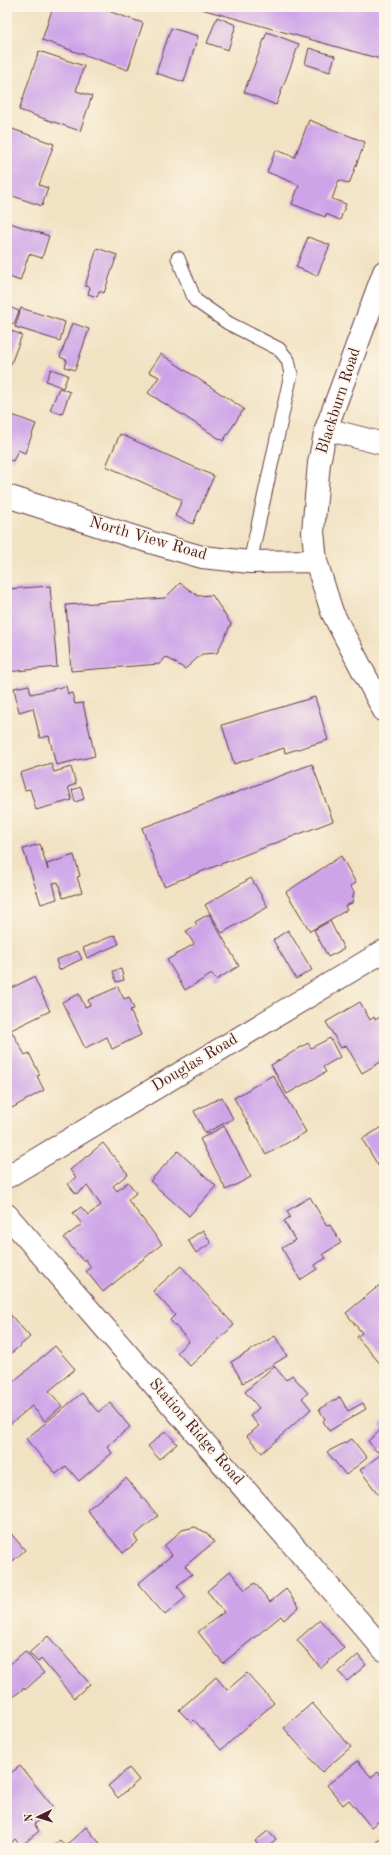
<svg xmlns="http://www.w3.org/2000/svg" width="391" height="1855" viewBox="0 0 391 1855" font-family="'Old Standard TT',serif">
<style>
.building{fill:#cea4e8}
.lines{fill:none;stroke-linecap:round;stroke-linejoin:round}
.service-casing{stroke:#633c42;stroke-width:15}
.minor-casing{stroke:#633c42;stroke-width:24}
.service{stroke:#fff;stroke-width:13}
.minor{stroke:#fff;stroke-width:22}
.labels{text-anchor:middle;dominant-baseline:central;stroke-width:3;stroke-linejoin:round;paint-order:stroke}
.street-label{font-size:16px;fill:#4a1f2b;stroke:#fcf5e5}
</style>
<rect width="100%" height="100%" fill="#fcf5e5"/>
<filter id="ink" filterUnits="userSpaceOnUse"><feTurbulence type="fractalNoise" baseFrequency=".025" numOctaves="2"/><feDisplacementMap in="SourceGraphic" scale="8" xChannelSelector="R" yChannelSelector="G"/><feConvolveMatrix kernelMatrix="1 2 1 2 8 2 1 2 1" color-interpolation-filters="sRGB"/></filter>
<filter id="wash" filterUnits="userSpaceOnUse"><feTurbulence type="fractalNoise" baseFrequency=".012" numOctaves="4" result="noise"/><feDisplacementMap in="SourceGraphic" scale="16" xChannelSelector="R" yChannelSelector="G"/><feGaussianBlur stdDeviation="0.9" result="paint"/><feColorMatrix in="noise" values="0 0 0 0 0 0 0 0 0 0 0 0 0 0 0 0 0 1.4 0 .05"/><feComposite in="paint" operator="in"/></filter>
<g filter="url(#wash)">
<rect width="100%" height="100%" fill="#f1e2c3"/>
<g id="blocks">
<path class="building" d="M53,7H96L143,23L128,70L42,40Z
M194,7H384V60Z
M217,17L236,25L228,50L207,43Z
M171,28L198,36L184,82L156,73Z
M267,32L299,44L276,105L244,92Z
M309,48L335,56L330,72L305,64Z
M39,51L84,66L76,91L92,96L80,131L19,110Z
M309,120L365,142L349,184L339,180L332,199L346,204L340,220L326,214L325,217L292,204L299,185L267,172L276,150L295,157Z
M7,127L54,144L39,185L48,188L42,206L7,194Z
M7,222L49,236L42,258L29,254L20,281L7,276Z
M308,237L330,245L317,276L296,267Z
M97,248L117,255L104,293L99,291L97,297L88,294L90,287L85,286Z
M7,306L19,311L14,324L7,321Z
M21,308L65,322L60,341L15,327Z
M72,323L89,329L75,370L65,367L67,360L60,357Z
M7,329L22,335L7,374Z
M161,354L244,409L223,441L148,393L159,377L149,372Z
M51,369L68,375L63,388L46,381Z
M59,388L70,392L62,414L50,410Z
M7,413L36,424L25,453L18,450L13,461L7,459Z
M120,434L214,476L193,524L175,516L182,500L106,466Z
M180,583L198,596L212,595L231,624L217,653L202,654L185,669L166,657L160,664L71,671L66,605L165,598Z
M50,586L57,667L7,672V589Z
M29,685L31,694L66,686L68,694L72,693L75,704L83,703L95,756L56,765L49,736L40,738L33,708L19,712L14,688Z
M315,697L328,740L285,753L284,748L234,764L222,725Z
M51,763L54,772L71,767L76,784L68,787L72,800L36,810L30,789L25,790L20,773Z
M312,764L333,821L164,886L142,828Z
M81,787L84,799L75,802L72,790Z
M40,844L48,870L47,864L74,855L80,876L77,877L82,892L63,898L58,882L53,883L57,899L41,904L23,849Z
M341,856L356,883L350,886L354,892L352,903L345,906L347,910L310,931L286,892Z
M251,878L268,907L222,933L205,905Z
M209,914L239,966L216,980L212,974L185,990L167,960L194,944L186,931L197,925L195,922Z
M330,921L344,949L328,957L314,930Z
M288,930L312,970L296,979L273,940Z
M115,935L119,944L87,958L83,948Z
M78,951L82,959L59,970L56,960Z
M121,969L124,980L116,982L113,971Z
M34,977L50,1011L7,1032V990Z
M118,987L124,999L129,997L134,1009L130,1010L141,1035L112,1049L107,1037L85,1048L62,1002L79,994L85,1007L90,1005L88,1000Z
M360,1002L370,1020L374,1017L375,1020L384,1015V1060L362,1073L346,1045L341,1048L326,1022Z
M12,1032L25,1055L29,1053L40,1075L37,1076L44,1090L12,1108L9,1104L7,1106V1034Z
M330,1038L340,1057L323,1067L326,1072L287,1094L271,1065L308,1043L311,1048Z
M273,1075L306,1132L266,1155L234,1098Z
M222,1097L233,1119L205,1133L194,1111Z
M224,1126L251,1177L226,1190L200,1139Z
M384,1126V1175L362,1139Z
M103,1143L128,1174L113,1186L117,1191L128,1182L136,1193L128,1200L162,1244L103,1292L86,1271L91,1267L85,1259L83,1261L64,1238L82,1224L73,1213L81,1207L88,1215L101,1205L87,1186L76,1194L68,1184L76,1177L70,1170Z
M178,1151L216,1186L189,1216L150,1181Z
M310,1197L327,1226L330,1225L341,1243L323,1254L326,1258L315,1265L317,1269L300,1280L282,1248L295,1240L284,1221L290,1217L287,1211Z
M203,1230L211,1243L196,1253L188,1240Z
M181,1266L234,1325L190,1366L177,1352L189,1341L170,1320L175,1315L153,1291Z
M381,1284L384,1289V1368L357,1337L362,1333L346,1313Z
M7,1311L30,1337L7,1357Z
M275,1336L287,1356L243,1383L231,1362Z
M55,1346L75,1369L49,1391L62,1406L45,1421L32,1406L8,1426L7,1387Z
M274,1366L286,1380L292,1375L308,1393L302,1398L311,1409L262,1453L247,1436L259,1426L250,1416L259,1408L245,1392Z
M82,1393L98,1412L110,1403L130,1427L107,1446L112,1453L79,1481L66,1466L56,1474L26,1439Z
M340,1397L348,1411L363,1403L366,1409L329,1431L323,1421L325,1419L319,1409Z
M384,1421V1446L377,1452L368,1441L382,1429L379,1425Z
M166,1431L177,1444L159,1459L148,1446Z
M352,1439L367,1458L346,1475L327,1452Z
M384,1452V1502L360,1470Z
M126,1478L158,1516L134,1536L138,1541L123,1553L87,1510Z
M195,1527L207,1533L214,1542L185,1566L192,1574L177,1586L186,1597L165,1615L138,1584L172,1555L164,1546L182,1530Z
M7,1529L25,1550L7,1566Z
M230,1571L245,1590L255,1583L270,1602L286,1589L299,1607L284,1620L281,1616L223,1663L198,1632L224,1612L207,1591Z
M320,1620L344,1648L321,1668L297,1640Z
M48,1636L90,1684L74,1698L41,1659L38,1662L29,1653Z
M25,1651L44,1673L25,1690L24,1688L8,1701L7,1667Z
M358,1655L366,1665L347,1681L339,1672Z
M247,1673L274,1703L221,1750L194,1720L191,1723L179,1710L216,1677L227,1690Z
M312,1703L351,1747L322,1772L284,1728Z
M358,1761L371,1777L378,1772L384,1779V1817L371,1827L349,1800L343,1805L327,1785Z
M20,1766L54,1808L34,1824L39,1831L21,1846L15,1839L7,1847V1776Z
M129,1768L139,1780L118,1798L108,1786Z
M86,1827L104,1848H51L60,1840L65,1846Z
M268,1831L276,1840L267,1848H261L255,1841Z
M384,1835V1848H370Z"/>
</g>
</g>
<g filter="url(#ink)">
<use href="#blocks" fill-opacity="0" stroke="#633c42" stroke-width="1"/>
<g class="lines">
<defs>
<path id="service" d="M178,258L195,300L228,323L279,349L288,360L291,374L250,562"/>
<path id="minor" d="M384,272L326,429L319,463L313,532L316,561L332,612L384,711
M326,429L384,444
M7,496L150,542L202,557L250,562L316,561
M7,1177L384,951
M7,1215L384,1650"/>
</defs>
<use href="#service" class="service-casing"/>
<use href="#minor" class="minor-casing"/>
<use href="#service" class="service"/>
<use href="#minor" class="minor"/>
</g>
</g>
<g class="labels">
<g class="street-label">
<text transform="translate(339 401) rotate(-72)">Blackburn Road</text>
<text transform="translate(148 539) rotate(16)">North View Road</text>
<text transform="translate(195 1063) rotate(-31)">Douglas Road</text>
<text transform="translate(196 1432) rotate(49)">Station Ridge Road</text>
</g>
</g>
<rect width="391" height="1855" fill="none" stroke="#fcf5e5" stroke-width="24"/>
<g transform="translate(38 1817) rotate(265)" stroke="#fcf5e5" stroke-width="3" paint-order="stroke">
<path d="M0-3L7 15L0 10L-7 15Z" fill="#4a1f2b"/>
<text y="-6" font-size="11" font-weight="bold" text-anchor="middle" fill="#4a1f2b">N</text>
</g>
</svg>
